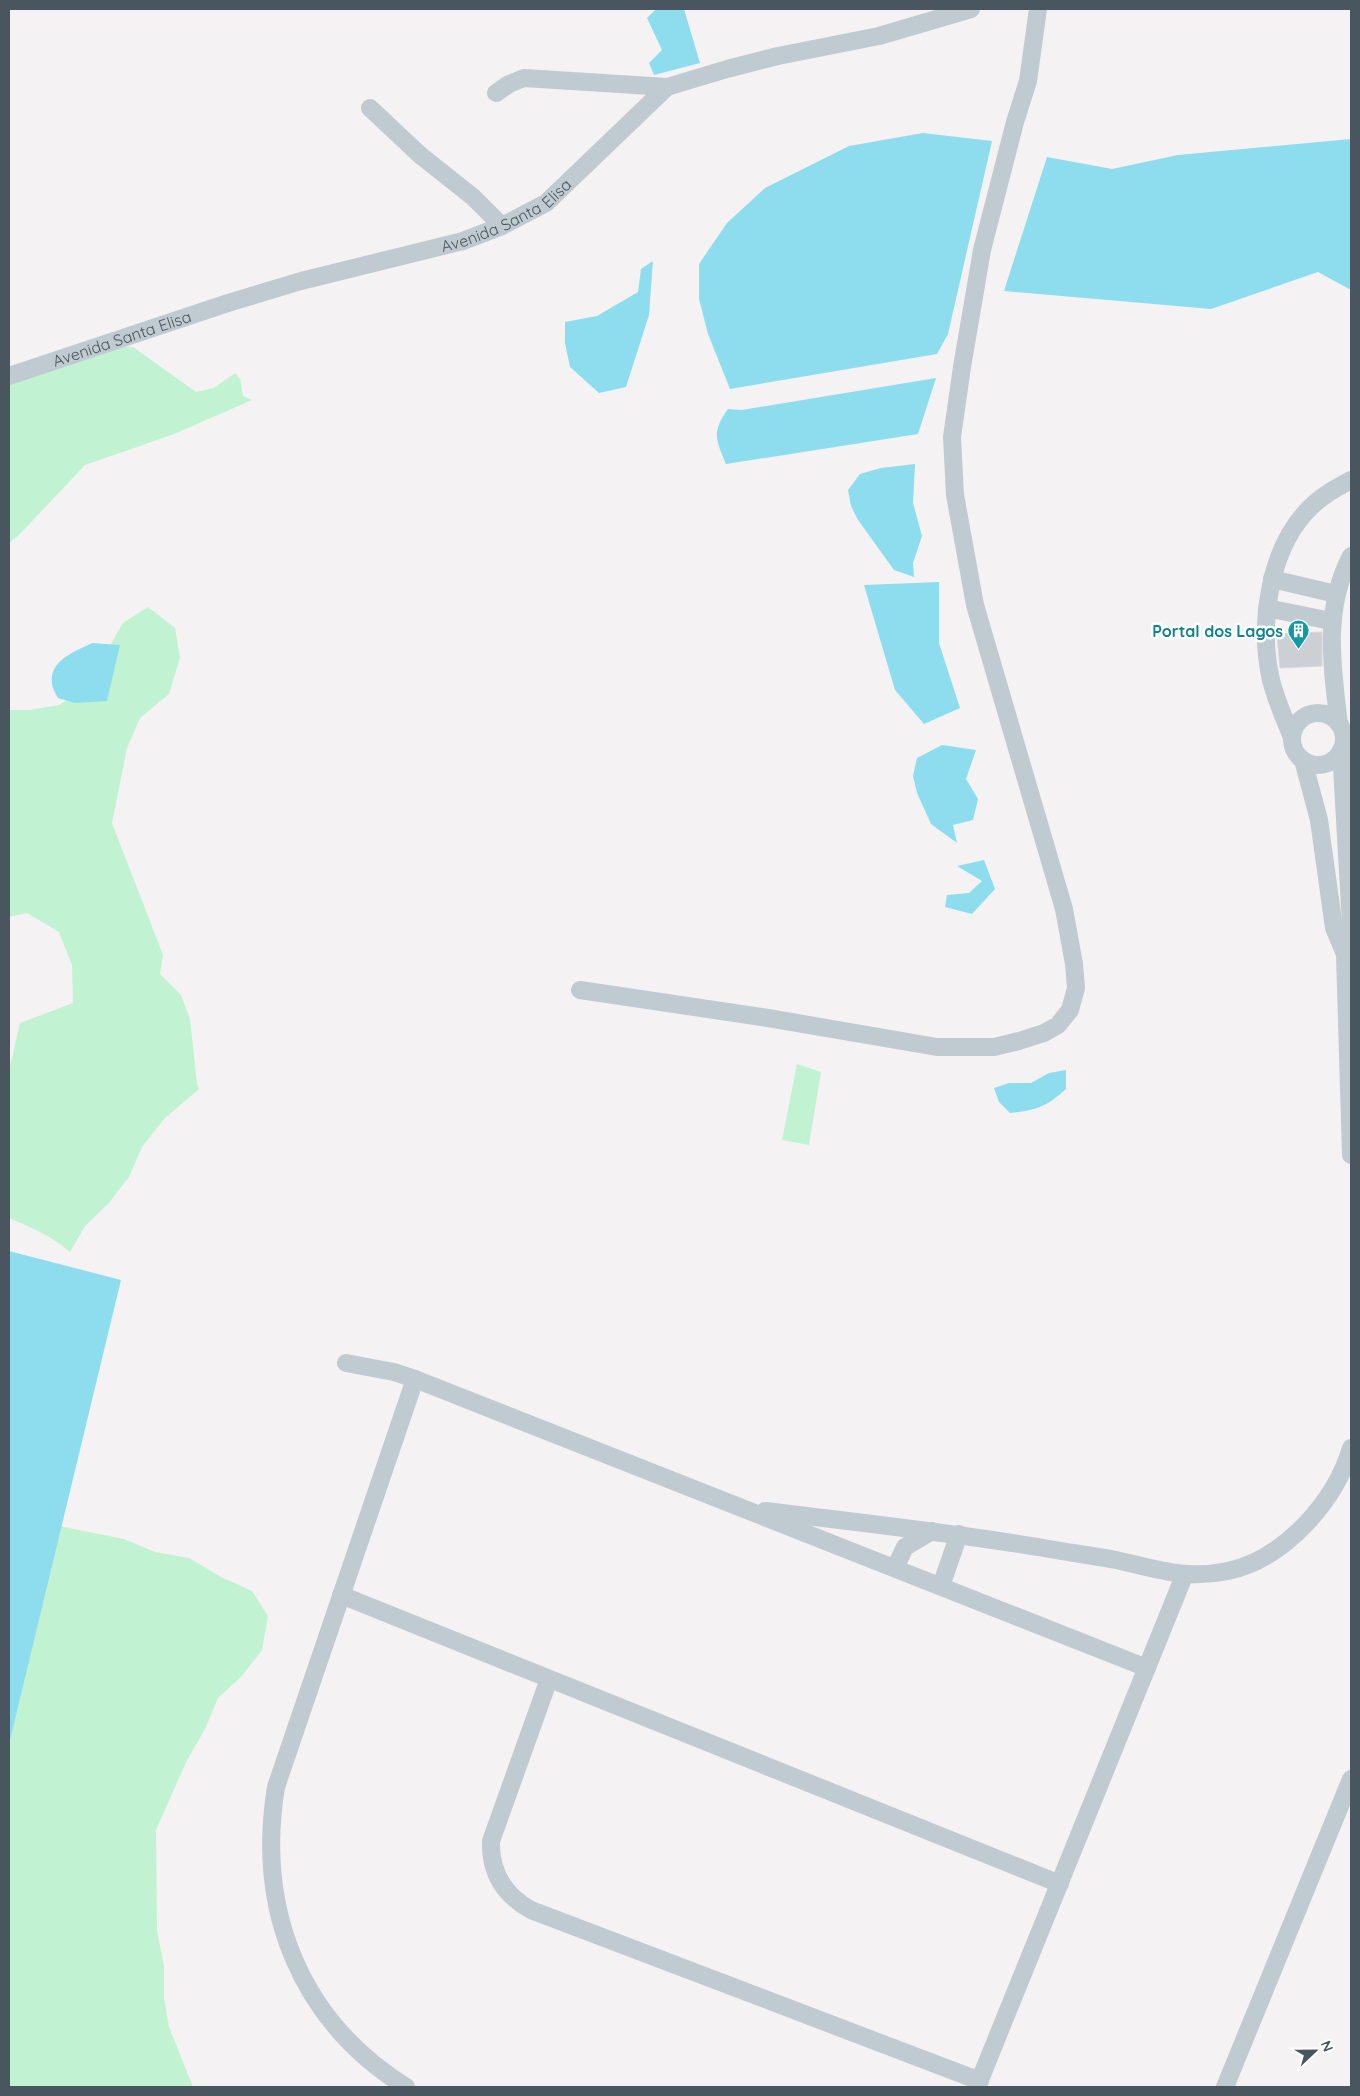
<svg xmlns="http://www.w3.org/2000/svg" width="1360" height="2096" viewBox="0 0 1360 2096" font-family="Quicksand,sans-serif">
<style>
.green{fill:#c1f2d2}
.water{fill:#8dddef}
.building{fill:#cccfd4;stroke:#d6d8dd}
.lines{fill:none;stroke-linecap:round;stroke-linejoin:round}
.minor{stroke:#c0cad1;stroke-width:18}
.labels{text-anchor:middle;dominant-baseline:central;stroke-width:5;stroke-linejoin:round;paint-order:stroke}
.street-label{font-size:16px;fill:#495660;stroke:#fff}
.culture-label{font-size:16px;font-weight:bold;fill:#0d838f;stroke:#fff;text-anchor:end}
</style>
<rect width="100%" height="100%" fill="#f4f2f2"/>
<path class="green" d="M117,346L133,347L196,392L214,388L235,373L240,379L243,396L252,400L174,434L85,465L19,535L9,543V381Z
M148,607L175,628L180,658L169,694L140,718L127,748L112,823L163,955L160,974L181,995L190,1019L197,1084L199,1089L164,1119L142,1147L129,1177L108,1204L85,1226L70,1252C52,1236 30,1227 9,1218V1071L20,1023L73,1003L72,965L59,932L27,913L9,917V710H30L59,705L85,689L123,623Z
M797,1064L821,1072L809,1145L782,1140Z
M49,1524L124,1539L155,1552L189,1558L221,1577L252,1591L268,1616L262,1650L241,1677L218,1698L205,1729L186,1762L156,1830L157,1931L164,1966V1998L169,2027L193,2087H9V1526Z"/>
<path class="water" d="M656,9H684L700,63L654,75L649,63L662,50L647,18Z
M923,133L992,141L948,334L937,354L730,389L708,334L699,299V264L727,223L765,188L849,146Z
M1351,139V290L1318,272L1211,309L1004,291L1047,157L1112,169L1178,155Z
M653,261L649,315L626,387L599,393L570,367L565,343V322L597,316L638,292L641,269Z
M936,378L918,434L726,464C716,439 711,433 728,409L742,410Z
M915,464L913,503L922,536L913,563L914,577L894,570L858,520L851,506L848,490L860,474L881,468Z
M939,582V643L960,708L924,724L895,690L864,585Z
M92,643L120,645L107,701L75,703L58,698C56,694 52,688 52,683C49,660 76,651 92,643Z
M942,745L976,750L966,779L978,799L973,820L953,825L957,843L931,824L917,793L913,776L917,758Z
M984,860L995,889L972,914L945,907L947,895L969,893L982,881L957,866Z
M1066,1070V1089C1046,1107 1037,1110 1010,1113L999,1102L994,1088L1009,1083H1031L1049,1073Z
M9,1251L121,1280L9,1744Z"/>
<path class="building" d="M1322,632V666L1280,668L1277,634Z"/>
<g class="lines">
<g class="minor">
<path d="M496,93L509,84L524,78L667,87"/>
<path d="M370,108L420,155L473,197L502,226"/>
<path id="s1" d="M9,376L228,303L301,281L463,241L502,226L546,203L667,87L727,69L778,56L879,36L971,9"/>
<path d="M1272,579L1336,594"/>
<path d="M1267,608L1331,621"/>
<circle cx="1318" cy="739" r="26"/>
<path d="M1339,724C1332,667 1323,609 1351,556"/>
<path d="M1292,737C1284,718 1276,700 1271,680C1259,628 1268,554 1305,513C1318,498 1334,489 1351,480"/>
<path d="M1341,750L1351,924"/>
<path d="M1303,760L1319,820L1334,928L1345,954"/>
<path d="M1351,927L1345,954L1351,1155"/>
<path d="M580,990L768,1018L937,1047H994L1019,1041L1044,1033L1058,1025L1070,1010L1076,988L1074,964L1064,909L975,605L955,495L952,437L962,367L982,250L1015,122L1028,81L1038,9"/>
<path d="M346,1363L394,1372L415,1379L1147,1668"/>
<path d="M765,1511C856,1522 947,1532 1038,1547C1064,1552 1091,1555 1116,1560C1157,1569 1186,1580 1228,1571C1284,1559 1335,1502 1351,1448"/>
<path d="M895,1568L905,1547L932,1531"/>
<path d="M941,1586L959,1534"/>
<path d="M341,1595L1060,1884"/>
<path d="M549,1679L491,1841C490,1872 504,1895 531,1910L980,2081"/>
<path d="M406,2087C299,2020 256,1909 276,1787L415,1379"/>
<path d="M977,2087L1184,1576"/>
<path d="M1225,2087L1351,1779"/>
</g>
</g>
<defs>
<symbol id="building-pin" viewBox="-11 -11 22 30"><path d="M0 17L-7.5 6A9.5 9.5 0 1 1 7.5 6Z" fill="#0f9aa8" stroke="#fff"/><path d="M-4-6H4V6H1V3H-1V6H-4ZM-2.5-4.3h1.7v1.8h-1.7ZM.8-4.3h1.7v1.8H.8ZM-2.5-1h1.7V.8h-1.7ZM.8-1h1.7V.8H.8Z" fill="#fff"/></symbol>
</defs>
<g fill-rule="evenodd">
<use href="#building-pin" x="1286" y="618" width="25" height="34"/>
</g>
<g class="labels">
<g class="street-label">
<text stroke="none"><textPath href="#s1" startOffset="524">Avenida Santa Elisa</textPath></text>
<text stroke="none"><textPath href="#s1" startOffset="119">Avenida Santa Elisa</textPath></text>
</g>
<g class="culture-label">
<text x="1283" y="631">Portal dos Lagos</text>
</g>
</g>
<rect width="1360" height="2096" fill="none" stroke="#495660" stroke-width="20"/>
<g transform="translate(1315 2051) rotate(68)" stroke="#ffffff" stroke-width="4" paint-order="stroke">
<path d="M0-4L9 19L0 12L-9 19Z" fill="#495660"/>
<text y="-8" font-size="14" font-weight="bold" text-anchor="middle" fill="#495660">N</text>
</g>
</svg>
